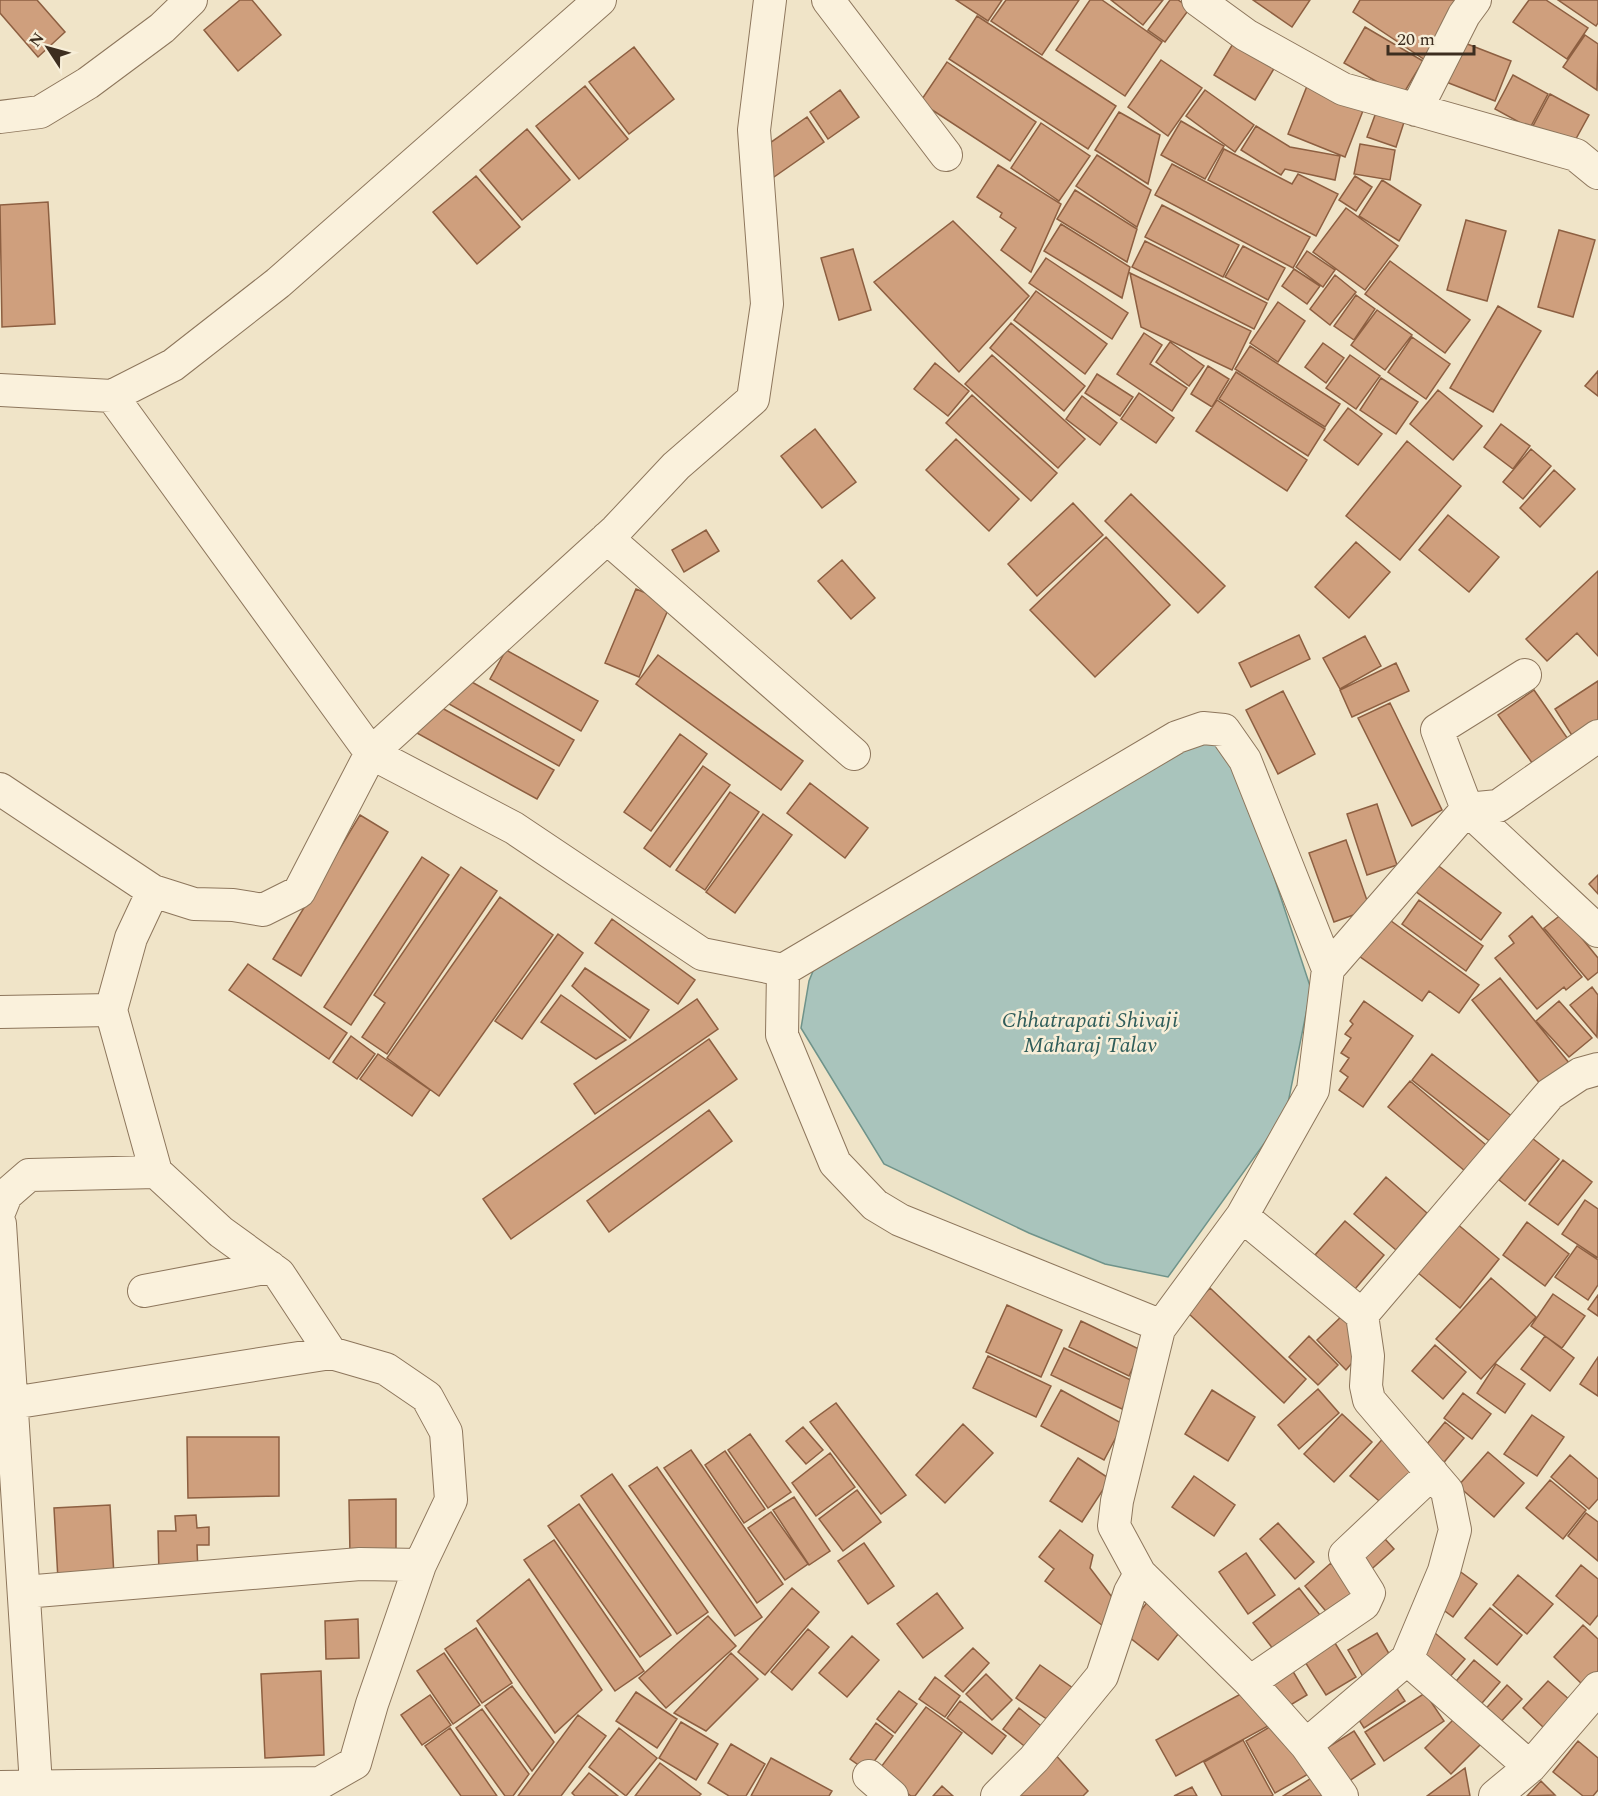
<svg xmlns="http://www.w3.org/2000/svg" width="1598" height="1796" viewBox="0 0 1598 1796" font-family="Spectral,serif">
<style>
.water{fill:#a9c4bc;stroke:#6f938a;stroke-width:1.5}
.building{fill:#cf9f7d;stroke:#8d5f41;stroke-width:1.5}
.lines{fill:none;stroke-linecap:round;stroke-linejoin:round}
.minor-casing{stroke:#8d765c;stroke-width:34}
.minor{stroke:#faf1dc;stroke-width:32}
.labels{text-anchor:middle;dominant-baseline:central;stroke-width:5;stroke-linejoin:round;paint-order:stroke}
.water-label{font-size:22px;font-style:italic;fill:#2f5d5a;stroke:#f7eed8}
</style>
<rect width="100%" height="100%" fill="#f0e4c8"/>
<path class="water" d="M1220,740L1233,753L1311,989L1286,1113L1168,1277L1105,1264L1029,1233L884,1164L801,1028L809,981L820,954L1198,742Z"/>
<path class="building" d="M0,0H37L65,32L38,57L0,13Z
M240,0H252L281,35L238,71L204,30Z
M956,0H1002L988,21Z
M1006,0H1079L1042,55L991,21Z
M1090,0H1102L1162,42L1125,96L1056,50Z
M1111,0H1163L1143,25Z
M1170,0H1178L1190,8L1165,42L1148,30Z
M1253,0H1310L1292,27Z
M1360,0H1469L1428,62L1353,12Z
M1529,0H1546L1588,28L1567,59L1513,22Z
M1558,0H1598V23L1596,26Z
M977,16L1116,106L1088,149L949,59Z
M1365,27L1423,61L1402,96L1344,63Z
M1585,35L1598,44L1597,90L1563,67Z
M1457,40L1511,61L1495,101L1441,80Z
M1234,42L1275,67L1255,100L1214,75Z
M634,47L674,99L629,134L589,82Z
M1161,60L1202,88L1168,136L1128,107Z
M947,62L1036,122L1010,161L920,102Z
M1513,75L1548,94L1530,128L1495,109Z
M1309,81L1366,103L1345,157L1288,134Z
M585,86L628,139L579,179L536,126Z
M840,90L859,117L828,139L810,112Z
M1205,90L1254,125L1235,152L1186,116Z
M1550,94L1589,115L1572,146L1533,126Z
M1378,107L1406,116L1396,147L1367,137Z
M1119,112L1160,135L1148,184L1095,150Z
M807,117L824,142L774,177L757,152Z
M1181,121L1224,146L1205,179L1161,155Z
M1041,123L1090,156L1059,201L1011,168Z
M1256,126L1290,147L1340,156L1335,180L1285,169L1281,175L1241,150Z
M527,129L570,180L522,220L480,170Z
M1360,144L1395,150L1390,180L1354,174Z
M1224,149L1292,184L1298,174L1338,194L1316,236L1208,180Z
M1097,155L1151,190L1137,227L1076,186Z
M1172,164L1310,237L1293,268L1155,195Z
M998,165L1061,204L1031,272L1001,250L1016,228L1000,217L1002,213L977,197Z
M476,176L520,227L477,264L433,212Z
M1355,176L1372,187L1356,211L1339,200Z
M1382,180L1421,205L1399,241L1359,216Z
M1075,190L1137,229L1127,262L1057,219Z
M48,202L55,324L2,327L0,205Z
M1162,205L1239,245L1223,277L1145,237Z
M1346,208L1398,246L1365,290L1313,252Z
M1466,220L1506,231L1487,301L1447,290Z
M953,221L1029,296L959,372L874,282Z
M1061,224L1130,267L1122,298L1044,251Z
M1559,230L1595,240L1573,317L1538,307Z
M1145,241L1267,303L1254,329L1132,267Z
M1243,246L1285,268L1268,300L1225,277Z
M853,249L871,310L839,320L821,258Z
M1307,251L1335,270L1323,287L1296,267Z
M1046,258L1128,313L1112,339L1029,283Z
M1390,261L1470,320L1445,353L1365,294Z
M1294,269L1320,286L1307,304L1282,286Z
M1130,273L1251,331L1232,370L1141,327Z
M1335,275L1356,292L1330,325L1310,309Z
M1036,291L1107,344L1085,374L1014,320Z
M1356,295L1375,309L1354,340L1334,326Z
M1278,302L1305,321L1278,362L1250,343Z
M1498,306L1541,331L1493,412L1450,388Z
M1377,310L1412,335L1385,370L1351,345Z
M1011,323L1085,386L1064,411L990,348Z
M1144,333L1162,345L1150,364L1187,388L1172,411L1117,374Z
M1412,337L1450,364L1426,399L1388,372Z
M1170,342L1204,366L1189,386L1156,362Z
M1323,343L1344,358L1326,383L1305,367Z
M1250,346L1340,404L1325,427L1235,369Z
M992,355L1085,439L1058,468L965,384Z
M1350,355L1380,376L1356,409L1326,388Z
M935,363L969,391L948,416L914,389Z
M1208,366L1229,379L1212,407L1191,394Z
M1598,371V396L1585,386Z
M1236,372L1325,429L1308,456L1219,399Z
M1097,374L1133,397L1120,416L1085,393Z
M1381,378L1418,402L1396,434L1360,410Z
M1438,390L1482,426L1453,460L1410,424Z
M1139,393L1174,418L1156,443L1121,419Z
M972,395L1057,473L1031,501L946,423Z
M1082,396L1117,423L1100,445L1066,419Z
M1217,400L1307,460L1287,491L1196,431Z
M1348,408L1382,434L1358,465L1324,440Z
M1501,424L1530,446L1513,469L1484,447Z
M815,429L856,482L822,508L781,456Z
M956,439L1019,499L989,531L926,470Z
M1407,441L1461,486L1400,560L1346,516Z
M1531,449L1551,466L1523,499L1503,482Z
M1554,470L1575,489L1540,527L1520,508Z
M1131,494L1225,586L1198,613L1105,521Z
M1073,503L1103,535L1037,596L1008,564Z
M1448,515L1499,557L1469,592L1419,550Z
M706,530L719,551L684,572L672,550Z
M1106,537L1170,605L1095,677L1030,610Z
M1356,542L1390,572L1349,618L1315,587Z
M842,560L875,598L851,619L818,581Z
M1598,571V656L1577,633L1547,661L1526,639Z
M636,589L671,603L639,677L605,663Z
M1299,635L1310,659L1251,687L1239,663Z
M1365,636L1381,666L1340,689L1323,658Z
M506,650L598,701L581,731L490,679Z
M658,655L803,761L781,790L636,684Z
M1396,663L1409,691L1352,717L1340,690Z
M463,677L574,740L559,766L449,704Z
M1598,681V721L1573,737L1555,709Z
M1534,690L1570,742L1535,767L1498,715Z
M1283,691L1315,754L1278,774L1246,710Z
M431,702L554,770L537,799L415,732Z
M1390,703L1442,810L1412,826L1358,718Z
M680,734L707,754L651,831L624,812Z
M703,766L730,785L670,867L644,848Z
M810,783L868,828L845,858L787,813Z
M730,792L759,812L705,890L676,870Z
M1377,804L1397,865L1367,875L1347,814Z
M763,814L792,835L735,913L706,892Z
M360,815L388,832L301,976L273,959Z
M1346,840L1370,909L1334,922L1309,853Z
M422,857L449,875L351,1025L324,1007Z
M1432,861L1501,913L1481,940L1411,888Z
M461,867L497,891L387,1054L362,1037L385,1003L374,995Z
M1598,875V894L1589,884Z
M500,897L553,935L439,1096L387,1058Z
M1419,900L1483,946L1466,971L1402,924Z
M1562,914L1598,958V972L1588,980L1544,928Z
M1532,916L1582,977L1566,990L1564,987L1537,1009L1495,958L1514,943L1509,936Z
M1387,918L1479,985L1459,1013L1429,991L1422,1001L1359,956Z
M612,919L695,980L678,1004L595,943Z
M558,934L583,953L522,1039L495,1021Z
M248,964L347,1033L329,1059L229,990Z
M585,968L649,1010L630,1038L572,986Z
M1500,978L1574,1069L1546,1091L1472,1000Z
M1592,987L1598,995L1597,1037L1570,1005Z
M561,995L626,1040L596,1059L541,1022Z
M697,999L718,1029L595,1114L574,1084Z
M1364,1001L1413,1036L1363,1107L1339,1090L1348,1077L1340,1071L1349,1058L1341,1053L1351,1038L1345,1034L1353,1024L1350,1021Z
M1559,1001L1592,1038L1569,1057L1536,1021Z
M351,1036L375,1054L357,1079L333,1062Z
M709,1039L737,1079L511,1239L483,1199Z
M378,1054L430,1090L412,1116L360,1079Z
M1432,1054L1518,1121L1497,1147L1412,1080Z
M1410,1081L1492,1150L1471,1176L1388,1107Z
M709,1110L732,1141L609,1232L587,1201Z
M1532,1138L1559,1159L1525,1201L1499,1180Z
M1563,1160L1592,1182L1558,1225L1529,1204Z
M1386,1177L1427,1213L1396,1250L1354,1214Z
M1585,1200L1598,1209V1258L1562,1234Z
M1345,1221L1384,1255L1355,1289L1315,1255Z
M1527,1222L1569,1254L1545,1286L1503,1255Z
M1456,1223L1499,1259L1460,1308L1417,1272Z
M1577,1246L1598,1260V1285L1588,1300L1555,1277Z
M1491,1278L1536,1317L1481,1379L1436,1339Z
M1210,1288L1306,1379L1284,1403L1187,1312Z
M1553,1294L1585,1316L1562,1348L1531,1326Z
M1598,1295V1316L1588,1309Z
M1007,1305L1062,1330L1041,1377L986,1352Z
M1346,1312L1363,1350L1346,1370L1317,1340Z
M1081,1321L1141,1350L1129,1376L1069,1347Z
M1309,1336L1338,1365L1318,1385L1289,1357Z
M1545,1336L1574,1358L1550,1391L1521,1369Z
M1435,1345L1466,1372L1443,1399L1412,1371Z
M1064,1348L1135,1382L1122,1409L1051,1375Z
M988,1356L1051,1386L1036,1417L973,1388Z
M1598,1357V1396L1580,1384Z
M1496,1364L1525,1384L1505,1413L1477,1393Z
M1318,1389L1339,1413L1299,1449L1278,1425Z
M1061,1390L1123,1424L1104,1460L1041,1426Z
M1212,1390L1255,1417L1228,1461L1185,1434Z
M1463,1393L1491,1414L1472,1439L1444,1418Z
M836,1403L906,1495L881,1514L810,1422Z
M1342,1414L1372,1442L1334,1482L1304,1454Z
M1532,1415L1564,1437L1537,1476L1504,1454Z
M1445,1422L1464,1438L1441,1466L1422,1450Z
M963,1424L993,1453L945,1503L916,1475Z
M803,1427L823,1450L806,1464L786,1441Z
M750,1434L791,1492L768,1508L728,1450Z
M1386,1435L1420,1465L1385,1506L1350,1476Z
M187,1437H279V1496L188,1498Z
M691,1450L783,1584L757,1603L664,1468Z
M725,1451L765,1509L744,1523L705,1465Z
M1488,1452L1524,1483L1494,1517L1458,1486Z
M830,1453L855,1487L816,1516L792,1483Z
M1570,1455L1598,1479V1499L1589,1509L1551,1477Z
M1078,1458L1110,1479L1082,1522L1050,1501Z
M657,1467L762,1617L735,1636L629,1486Z
M612,1474L708,1612L677,1634L581,1496Z
M1194,1476L1235,1505L1214,1536L1172,1507Z
M1550,1480L1586,1510L1563,1539L1526,1508Z
M857,1490L881,1522L843,1551L819,1519Z
M794,1497L830,1551L809,1565L773,1510Z
M396,1499V1554L350,1555L349,1500Z
M579,1504L671,1635L640,1657L548,1526Z
M110,1505L114,1576L58,1580L54,1508Z
M771,1512L808,1564L785,1580L748,1528Z
M1586,1513L1598,1522V1561L1568,1536Z
M196,1515L197,1528L209,1527V1545H197L198,1574L159,1576L158,1531H176L175,1516Z
M1278,1523L1314,1562L1295,1579L1260,1539Z
M1060,1530L1093,1555L1090,1568L1118,1605L1103,1626L1045,1581L1054,1569L1039,1557Z
M1377,1530L1394,1549L1365,1575L1348,1556Z
M554,1540L644,1671L615,1691L524,1560Z
M864,1543L894,1586L868,1604L838,1561Z
M1246,1553L1275,1595L1248,1614L1219,1572Z
M1331,1563L1360,1598L1334,1621L1305,1586Z
M1581,1565L1598,1579V1615L1590,1625L1556,1596Z
M1458,1570L1477,1584L1453,1617L1434,1603Z
M1518,1575L1553,1604L1527,1634L1493,1605Z
M529,1579L602,1690L555,1733L477,1621Z
M792,1588L819,1612L765,1675L738,1652Z
M1299,1588L1327,1624L1281,1659L1253,1623Z
M937,1593L963,1628L923,1658L897,1624Z
M1151,1597L1186,1624L1158,1660L1124,1633Z
M1490,1608L1522,1635L1497,1665L1465,1638Z
M708,1616L736,1646L666,1708L639,1678Z
M358,1619L359,1658L326,1659L325,1621Z
M1583,1625L1598,1639V1678L1587,1689L1554,1657Z
M476,1628L512,1683L482,1703L445,1649Z
M808,1629L829,1647L792,1690L771,1672Z
M1377,1633L1395,1664L1366,1682L1348,1650Z
M1435,1633L1465,1659L1443,1685L1413,1658Z
M1330,1635L1356,1677L1326,1695L1300,1654Z
M852,1636L879,1660L847,1697L819,1673Z
M973,1648L989,1663L963,1692L945,1676Z
M444,1653L480,1705L453,1724L417,1671Z
M731,1653L758,1679L706,1731L674,1713Z
M1474,1660L1500,1682L1477,1709L1452,1686Z
M1288,1663L1307,1695L1284,1709L1265,1677Z
M1040,1665L1080,1693L1057,1726L1016,1698Z
M321,1671L324,1755L265,1758L261,1674Z
M986,1674L1012,1700L992,1720L966,1694Z
M935,1677L960,1696L945,1717L919,1699Z
M1392,1681L1405,1701L1364,1728L1352,1709Z
M1548,1681L1570,1700L1544,1728L1523,1708Z
M1507,1685L1522,1699L1495,1728L1481,1714Z
M512,1686L554,1742L532,1771L485,1706Z
M1248,1690L1268,1726L1176,1776L1156,1740Z
M899,1691L917,1704L895,1733L877,1719Z
M636,1692L677,1719L657,1748L616,1721Z
M1425,1693L1444,1721L1384,1761L1365,1732Z
M430,1695L451,1725L422,1745L401,1715Z
M960,1701L1006,1736L992,1754L947,1718Z
M926,1707L962,1733L915,1796H911L878,1771Z
M1019,1708L1050,1733L1033,1753L1003,1729Z
M482,1709L529,1774L513,1796H505L456,1728Z
M578,1715L606,1736L561,1796H518Z
M1457,1716L1483,1742L1451,1774L1425,1748Z
M1280,1721L1310,1773L1275,1793L1246,1741Z
M681,1722L718,1744L696,1780L659,1758Z
M876,1723L893,1736L867,1771L850,1759Z
M450,1728L497,1796H461L425,1746Z
M619,1728L657,1758L626,1796L589,1767Z
M1354,1731L1375,1764L1343,1785L1322,1751Z
M1243,1740L1273,1795L1271,1796H1222L1204,1762Z
M1578,1741L1598,1758V1790L1593,1796H1583L1553,1772Z
M731,1744L765,1764L746,1796H729L708,1783Z
M1052,1751L1088,1791L1083,1796H1001Z
M771,1758L832,1791L829,1796H751Z
M660,1763L701,1794L699,1796H635Z
M1465,1768L1470,1796H1427Z
M589,1773L618,1796H575L572,1793Z
M1313,1777L1325,1796H1283Z
M1541,1781L1555,1795L1527,1796Z
M942,1786L953,1796H933Z
M1192,1787L1197,1796H1174Z"/>
<g class="lines">
<defs>
<path id="minor" d="M828,0L946,155
M1198,0L1246,35L1343,89L1576,155L1598,173
M1416,110L1464,15L1475,0
M0,117L40,112L88,83L162,28L191,0
M0,390L112,396L173,365L278,283L600,0
M112,396L371,753L514,828L702,954L783,970L1177,737L1203,728L1224,730L1245,760L1328,969
M607,538L854,754
M1598,736L1498,806L1467,809L1598,931
M0,789L153,891L194,904L233,905L263,910L299,892L371,753L616,530L676,466L753,399L767,304L754,130L770,0
M783,970L782,1035L835,1163L875,1205L900,1220L1152,1322L1159,1329
M111,1010L156,1172L221,1232L279,1274L331,1353
M0,1012L111,1010L131,938L153,891
M0,1210L6,1195L29,1175L156,1172
M1242,1216L1362,1315
M0,1224L36,1785
M144,1291L270,1267
M24,1592L360,1564L420,1565
M1407,1659L1530,1767
M1250,1682L1364,1604L1369,1593L1345,1555L1432,1473
M1306,1745L1407,1659L1444,1571L1455,1530L1447,1491L1369,1400L1366,1386L1368,1356L1362,1315L1550,1094L1580,1074L1598,1069
M869,1776L892,1796
M0,1787L320,1783L355,1763L372,1704L420,1565L451,1500L446,1432L427,1397L386,1369L331,1353L12,1403
M997,1796L1034,1759L1102,1676L1130,1592L1140,1574
M1342,1796L1306,1745L1250,1682L1140,1574L1114,1526L1117,1501L1159,1329L1242,1216L1313,1090L1328,969L1467,809L1437,730L1525,675
M1495,1796L1530,1767L1598,1688"/>
</defs>
<use href="#minor" class="minor-casing"/>
<use href="#minor" class="minor"/>
</g>
<g class="labels">
<g class="water-label">
<text x="1090" y="1020">Chhatrapati Shivaji<tspan x="1090" dy="25">Maharaj Talav</tspan></text>
</g>
</g>
<g transform="translate(48 48) rotate(306)" stroke="#f7eed8" stroke-width="4.5" paint-order="stroke">
<path d="M0-4.5L10 22L0 15L-10 22Z" fill="#3d2e20"/>
<text y="-9" font-size="16" font-weight="bold" text-anchor="middle" fill="#3d2e20">N</text>
</g>
<path d="M1388 45v9h86v-9" fill="none" stroke="#3d2e20" stroke-width="3"/>
<text x="1397" y="45" font-size="18" fill="#3d2e20" stroke="#f7eed8" stroke-width="4.5" paint-order="stroke">20 m</text>
</svg>
